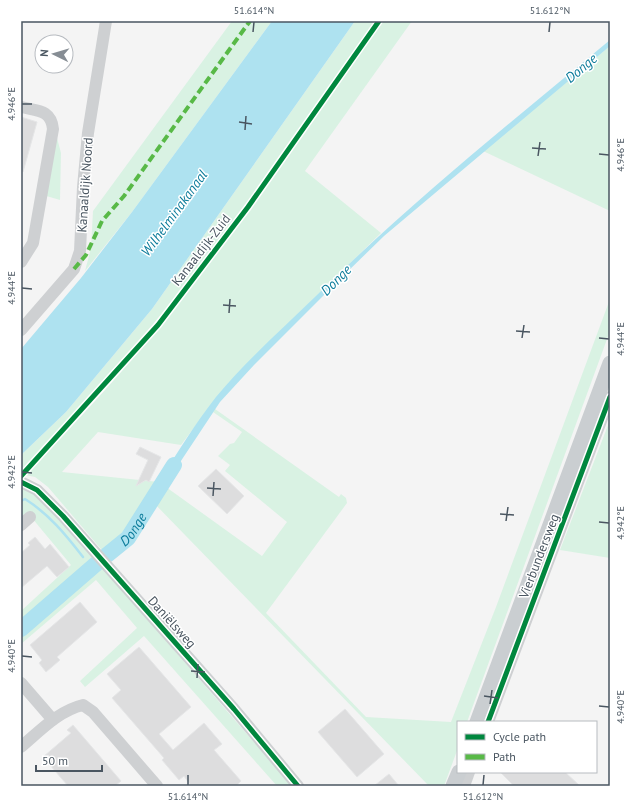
<svg xmlns="http://www.w3.org/2000/svg" width="631" height="807" viewBox="0 0 631 807" font-family="'PT Sans',sans-serif">
<style>
.green{fill:#d9f2e3}
.water{fill:#aee2f0}
.lines{fill:none;stroke-linecap:round;stroke-linejoin:round}
.stream{stroke:#aee2f0;stroke-width:2.5}
.river{stroke:#aee2f0;stroke-width:16}
.building{fill:#ddddde;stroke:#e5e6e7}
.minor{stroke:#ced0d2;stroke-width:12}
.major{stroke:#caced1;stroke-width:15}
.quiet{stroke:#58b947;stroke-width:4;stroke-dasharray:8 4;stroke-linecap:butt}
.cycleway-casing{stroke:#fff;stroke-width:8}
.cycleway{stroke:#00873e;stroke-width:5}
.ticks{fill:none;stroke:#4a5661;stroke-width:1.5}
.labels{text-anchor:middle;dominant-baseline:central;stroke-width:3;stroke-linejoin:round;paint-order:stroke}
.street-label{font-size:13px;fill:#4a5661;stroke:#fff}
.water-label{font-size:14px;font-style:italic;fill:#0c7c9b;stroke:#fff}
.neatline{fill:none;stroke:#4a5661;stroke-width:1.5}
.ticks-label{font-size:10px;text-anchor:middle;fill:#4a5661}
</style>
<rect width="100%" height="100%" fill="#f4f4f4"/>
<path class="green" d="M232,21H272L132,212L85,271L91,248L93,211Z
M355,21H376L249,200L181,291L109,376L21,471V455L66,412L152,309Z
M383,21H412L305,171L381,233L249,362L217,397L181,445L98,432L62,472L159,482L262,556L287,522L225,471L230,465L218,456L230,444L234,443L242,432L213,412L215,409L339,497L341,494L346,498L347,503L266,613L366,717L451,722L496,607L610,299V331L467,722H458V748L444,786H429L151,500L124,541L107,556L48,487L35,477L25,475C81,418 136,358 185,295C255,206 318,113 383,21Z
M610,46V211L483,151Z
M57,138L61,153L60,200L43,195Z
M610,420V558L560,550Z
M21,484L37,492L292,786H277L144,636L85,687L80,681L137,628L96,580L21,644V611L71,565L27,512L21,517Z"/>
<path class="water" d="M272,21H355L152,309L66,412L21,455V349L81,278L132,212Z
M610,40V46L384,236L342,277L254,365L220,402L165,485L159,482C177,453 195,424 216,397C246,361 283,328 317,295C409,204 510,123 610,40Z"/>
<g class="lines">
<path class="stream" d="M21,501L25,499C49,514 66,535 83,557"/>
<g class="river">
<path id="s1" d="M107,555L128,538L174,465"/>
<path d="M21,629L96,564"/>
</g>
</g>
<path class="building" d="M21,117L37,122L23,172L21,171Z
M140,447L161,457L149,482L146,480L136,486L148,460L136,454Z
M216,469L244,496L227,514L198,486Z
M35,537L45,549L50,544L69,567L57,577L47,566L21,588V553L30,545L28,543Z
M80,602L97,622L57,657L60,660L46,672L39,663L42,660L30,645Z
M139,647L191,707L159,734L173,750L204,723L222,744L214,750L241,781L236,786H191L184,776L179,780L162,760L164,758L112,698L121,690L107,674Z
M345,709L384,754L357,777L318,732Z
M73,725L121,781L115,786H68L43,757L71,733L67,730Z
M500,772H565L580,786H514Z
M389,774L399,786H374Z"/>
<g class="lines">
<path class="minor" d="M21,107C37,111 51,109 53,129L33,243L21,262
M21,330L74,269L80,251L83,187L88,133L106,21
M21,482L37,490L63,516L234,709L298,786
M21,525L30,517
M21,683L53,720
M488,722L610,397
M21,747C40,731 58,711 83,705L93,712L157,786
M464,786L469,772"/>
<path class="major" d="M477,722L610,363
M453,786L459,772"/>
<path class="quiet" d="M74,269L86,255L102,221L124,196L250,21"/>
<defs>
<path id="cycleway" d="M21,476L158,325L248,207L379,21
M21,482L37,490L63,516L234,709L298,786
M488,722L610,397"/>
</defs>
<use href="#cycleway" class="cycleway-casing"/>
<use href="#cycleway" class="cycleway"/>
</g>
<path class="ticks" d="M253,32L254,22M549,32L550,22M22,104H32M239,122L252,124M245,130L246,116M532,148L546,149M599,154L609,155M538,156L540,142M22,288L32,289M223,305L236,306M229,313L230,299M516,331L530,332M522,338L524,325M599,338L609,339M22,472L32,473M207,488L221,489M213,496L214,482M500,514L514,515M506,521L508,507M599,522L609,523M22,656L32,657M191,671L205,672M197,678L198,664M484,696L498,698M490,704L492,690M599,706L609,707M188,785V775M483,785L484,775"/>
<g class="labels">
<g class="street-label">
<text transform="translate(85 185) rotate(-86)">Kanaaldijk Noord</text>
<text transform="translate(201 250) rotate(-52)">Kanaaldijk-Zuid</text>
<text transform="translate(539 556) rotate(-69)">Vierbundersweg</text>
<text transform="translate(172 622) rotate(48)">Daniëlsweg</text>
</g>
<g class="water-label">
<text transform="translate(581 68) rotate(-40)">Donge</text>
<text transform="translate(174 213) rotate(-54)">Wilhelminakanaal</text>
<text transform="translate(336 280) rotate(-45)">Donge</text>
<text stroke="none"><textPath href="#s1" startOffset="37">Donge</textPath></text>
</g>
</g>
<rect width="631" height="807" fill="none" stroke="#ffffff" stroke-width="44"/>
<rect x="457" y="721" width="140" height="52" fill="#ffffff" stroke="#b7bbc0"/>
<rect x="465" y="734" width="20" height="6" fill="#00873e" stroke="#b7bbc0"/>
<text x="493" y="741" font-size="12" fill="#4a5661">Cycle path</text>
<rect x="465" y="754" width="20" height="6" fill="#58b947" stroke="#b7bbc0"/>
<text x="493" y="761" font-size="12" fill="#4a5661">Path</text>
<g transform="translate(54 54) rotate(275)"><circle r="19" fill="#ffffff" stroke="#b7bbc0"/>
<path d="M0-3L7 15L0 10L-7 15Z" fill="#868d94"/>
<text y="-6" font-size="11" font-weight="bold" text-anchor="middle" fill="#4a5661">N</text>
</g>
<path d="M36 765v6h66v-6" fill="none" stroke="#4a5661" stroke-width="2"/>
<text x="42" y="765" font-size="12" fill="#4a5661" stroke="#ffffff" stroke-width="3" paint-order="stroke">50 m</text>
<rect x="22" y="22" width="587" height="763" class="neatline"/>
<g class="ticks-label">
<text x="254" y="14">51.614°N</text>
<text x="550" y="14">51.612°N</text>
<text transform="translate(11 104) rotate(-90)" y="4">4.946°E</text>
<text transform="translate(620 155) rotate(-90)" y="4">4.946°E</text>
<text transform="translate(11 288) rotate(-90)" y="4">4.944°E</text>
<text transform="translate(620 339) rotate(-90)" y="4">4.944°E</text>
<text transform="translate(11 472) rotate(-90)" y="4">4.942°E</text>
<text transform="translate(620 523) rotate(-90)" y="4">4.942°E</text>
<text transform="translate(11 656) rotate(-90)" y="4">4.940°E</text>
<text transform="translate(620 707) rotate(-90)" y="4">4.940°E</text>
<text x="188" y="800">51.614°N</text>
<text x="483" y="800">51.612°N</text>
</g>
</svg>
